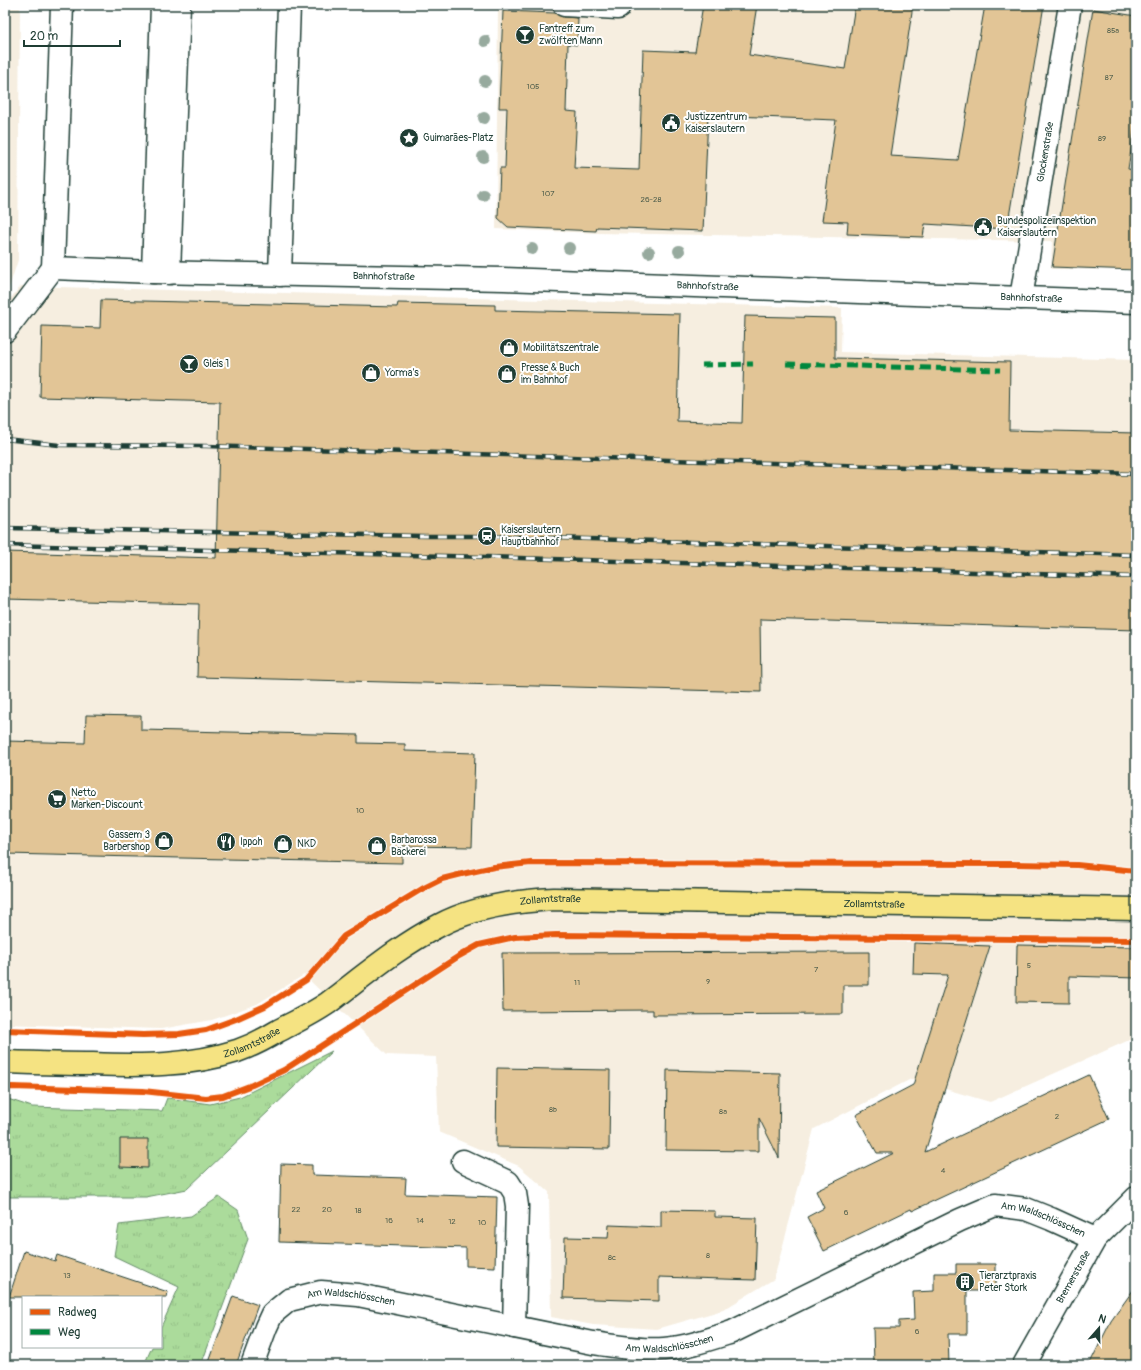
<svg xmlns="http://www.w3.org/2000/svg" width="1141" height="1370" viewBox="0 0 1141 1370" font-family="Pangolin,sans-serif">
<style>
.built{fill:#f6eee0}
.grass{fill:url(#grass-tufts);stroke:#658c68}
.building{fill:#e2c596;stroke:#1f3d34}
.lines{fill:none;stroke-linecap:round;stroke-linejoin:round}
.minor-casing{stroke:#1f3d34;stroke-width:25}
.major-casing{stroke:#1f3d34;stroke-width:25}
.minor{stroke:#fff;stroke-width:22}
.major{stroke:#f5e382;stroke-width:22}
.rail-casing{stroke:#1f3d34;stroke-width:4.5}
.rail{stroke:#fff;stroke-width:3;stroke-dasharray:9;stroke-linecap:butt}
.quiet{stroke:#00873e;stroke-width:5;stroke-dasharray:10 5;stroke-linecap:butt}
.cycleway-casing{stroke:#fff;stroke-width:8}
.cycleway{stroke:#e8590c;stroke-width:6}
.tree{fill:#97aa9e}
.labels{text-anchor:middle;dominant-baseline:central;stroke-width:4;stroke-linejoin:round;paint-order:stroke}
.number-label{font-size:8px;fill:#505f4c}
.poi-label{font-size:10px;fill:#1f3d34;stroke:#fff;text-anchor:start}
.street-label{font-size:10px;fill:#1f3d34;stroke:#fff}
</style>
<defs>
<pattern id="grass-tufts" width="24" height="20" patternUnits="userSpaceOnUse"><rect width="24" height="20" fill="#abdb9b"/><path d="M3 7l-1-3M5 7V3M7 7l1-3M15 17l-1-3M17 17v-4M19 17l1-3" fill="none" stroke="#93bd86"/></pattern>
</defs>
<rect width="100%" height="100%" fill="#fff"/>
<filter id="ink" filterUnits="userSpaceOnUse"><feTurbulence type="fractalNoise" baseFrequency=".025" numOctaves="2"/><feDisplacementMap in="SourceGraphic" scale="8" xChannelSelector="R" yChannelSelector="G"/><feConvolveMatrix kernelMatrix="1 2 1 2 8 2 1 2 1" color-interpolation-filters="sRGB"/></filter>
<g filter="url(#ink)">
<path class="built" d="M5,5H20L18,260L5,300Z
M498,5H1136V270L1051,269L1052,241L597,233L496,229Z
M21,286L842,308L841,352L1136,360V1037L990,1102L911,1079L814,1129L774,1279L723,1310L657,1329L593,1325L551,1317L549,1192L519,1166L439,1132L436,1057L387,1055L304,975L257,1004L212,1020L161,1029L5,1024V305Z"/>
<path class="grass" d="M332,1051L187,1189L146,1197H5V1098L32,1107L162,1111L167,1098L210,1104L240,1097Z
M219,1197L238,1210L248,1239L201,1365H144L152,1347H161V1327L179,1287L114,1256L119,1225L191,1216Z"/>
<path class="building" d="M703,5H757L749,55L845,69L855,5H913L890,156L958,160L985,5H1044L1007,229L925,224L923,237L847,234L848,222L822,221L836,120L708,115L703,231L597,227L596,231L508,227L498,218L500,168H505L507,108H499L503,11L555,13L563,17L578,18L577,45L568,44L566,111L577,112L574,168L639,170L643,50L695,52Z
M1093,9L1136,16V118L1128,169L1136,170V270L1052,267Z
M101,300L397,307L398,303L495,305V310L680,314L677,421L742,423L745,316L835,318V358L1010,362L1009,430L1136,433V630L760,619L761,692L197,677L199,604L5,599V552L216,558L220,402L40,397L42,326L100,328Z
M86,715L141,716V730L358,735V743L405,744V751L475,753L472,847L402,846V863L5,854V741L85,743Z
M914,943L990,946L925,1152L1089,1075L1109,1119L912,1211L911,1209L824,1251L807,1217L824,1208L816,1191L894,1153H877L856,1115L913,1085L948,975L913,974Z
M1017,945L1136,947V978L1069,976V1003L1016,1002Z
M869,952V985H843V1014L653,1015V1010L503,1011L502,953Z
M497,1068L610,1070L609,1149L496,1147Z
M667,1070L780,1073L779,1158L759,1118V1151L666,1150Z
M120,1139H148V1168L120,1167Z
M281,1164L312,1165V1175L406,1178L405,1194L497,1197L495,1267L466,1266V1248L279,1242Z
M661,1210L715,1211V1217L757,1218L755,1280L659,1277V1301L563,1298L565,1237L608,1238L609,1225L661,1227Z
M24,1251L55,1261L57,1255L168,1292L167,1297H9Z
M956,1264H996V1291H967V1334H948L949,1365H874L873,1328H899V1321L914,1320L913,1292L934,1291V1273H956Z
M1136,1286V1365H1089L1111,1321Z
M233,1296L258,1305L236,1365H208Z"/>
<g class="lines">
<defs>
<g id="minor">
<path id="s1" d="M62,5L53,268L153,272L504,279L1136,302"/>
<path d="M564,5L618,8"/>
<path d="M153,272L162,5"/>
<path d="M169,273L179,5"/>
<path d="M280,275L289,5"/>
<path id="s2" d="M1021,298L1070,5"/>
<path d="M5,331L53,268"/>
<path d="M463,1161L508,1182L515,1193L517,1206L514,1327"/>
<path id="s3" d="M252,1365L266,1327L272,1314L289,1300L321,1292L358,1295L593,1343C616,1346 640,1351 664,1349C687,1347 710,1339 732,1332L960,1220L995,1205L1026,1209L1051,1219L1095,1239"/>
<path id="s4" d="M1024,1365L1095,1239L1136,1198"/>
</g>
<g id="major">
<path id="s5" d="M5,1062C34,1063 64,1064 93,1064C141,1066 190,1066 237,1051C251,1046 265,1039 278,1031C295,1022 312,1014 328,1003C364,976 399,946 440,925C474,907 515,901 554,899L1136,909"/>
</g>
</defs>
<use href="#minor" class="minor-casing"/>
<use href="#major" class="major-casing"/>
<use href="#minor" class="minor"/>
<use href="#major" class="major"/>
<defs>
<path id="rail" d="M5,439L59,445L206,446L1136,474
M5,528L425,536H488L1136,555
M5,545L487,557L1136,577"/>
</defs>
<use href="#rail" class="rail-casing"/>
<use href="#rail" class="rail"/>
<path class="quiet" d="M564,5L618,8
M786,364L1000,370
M702,365L753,364"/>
<defs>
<path id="cycleway" d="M5,1030L143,1035L179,1034L206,1030L236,1019L265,1006L306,980L344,936L422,889L442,879L462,874L494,867L531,863L1013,864L1077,865L1136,871
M5,1088L12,1087L143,1091L206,1098L223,1096L252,1085L284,1070L459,956L479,945L515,937L556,935L1136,940"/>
</defs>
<use href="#cycleway" class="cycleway-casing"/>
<use href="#cycleway" class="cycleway"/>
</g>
<g class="tree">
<circle cx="485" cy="41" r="6"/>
<circle cx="485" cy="81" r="6"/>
<circle cx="484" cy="118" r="6"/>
<circle cx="483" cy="157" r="6"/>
<circle cx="483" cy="195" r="6"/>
<circle cx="569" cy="248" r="6"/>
<circle cx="532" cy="249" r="6"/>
<circle cx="679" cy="251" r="6"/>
<circle cx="649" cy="252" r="6"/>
</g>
</g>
<defs>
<symbol id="bar-disc" viewBox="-11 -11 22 22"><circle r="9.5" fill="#1f3d34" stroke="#fff"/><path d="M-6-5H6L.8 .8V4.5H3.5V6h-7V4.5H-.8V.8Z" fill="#fff"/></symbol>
<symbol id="civic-disc" viewBox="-11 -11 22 22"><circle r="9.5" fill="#1f3d34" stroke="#fff"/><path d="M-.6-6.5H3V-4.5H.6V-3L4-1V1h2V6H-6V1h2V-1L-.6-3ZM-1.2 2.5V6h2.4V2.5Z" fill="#fff"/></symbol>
<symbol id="sight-disc" viewBox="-11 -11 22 22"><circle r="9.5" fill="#1f3d34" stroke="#fff"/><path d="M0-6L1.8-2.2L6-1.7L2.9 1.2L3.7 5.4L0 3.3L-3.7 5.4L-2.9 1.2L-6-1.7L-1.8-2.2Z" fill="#fff"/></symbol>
<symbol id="shop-disc" viewBox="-11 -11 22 22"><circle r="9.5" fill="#1f3d34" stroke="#fff"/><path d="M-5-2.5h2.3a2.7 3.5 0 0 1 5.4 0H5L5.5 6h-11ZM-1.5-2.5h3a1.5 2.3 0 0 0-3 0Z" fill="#fff"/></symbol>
<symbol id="station-disc" viewBox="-11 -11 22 22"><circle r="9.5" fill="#1f3d34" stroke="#fff"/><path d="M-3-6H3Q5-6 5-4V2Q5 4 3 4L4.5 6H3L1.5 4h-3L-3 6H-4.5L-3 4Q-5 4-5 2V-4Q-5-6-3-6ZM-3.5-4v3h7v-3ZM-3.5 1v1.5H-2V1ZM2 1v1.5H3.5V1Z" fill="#fff"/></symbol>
<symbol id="supermarket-disc" viewBox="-11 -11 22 22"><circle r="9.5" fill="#1f3d34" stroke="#fff"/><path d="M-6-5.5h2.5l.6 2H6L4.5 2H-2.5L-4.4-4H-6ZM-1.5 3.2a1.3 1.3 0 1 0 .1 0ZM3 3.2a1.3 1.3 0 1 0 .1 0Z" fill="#fff"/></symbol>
<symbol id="restaurant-disc" viewBox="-11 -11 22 22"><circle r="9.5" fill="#1f3d34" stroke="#fff"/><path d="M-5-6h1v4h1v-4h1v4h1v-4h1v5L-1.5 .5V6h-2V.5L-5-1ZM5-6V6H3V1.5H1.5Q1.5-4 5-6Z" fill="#fff"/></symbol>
<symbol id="building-disc" viewBox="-11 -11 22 22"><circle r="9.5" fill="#1f3d34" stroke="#fff"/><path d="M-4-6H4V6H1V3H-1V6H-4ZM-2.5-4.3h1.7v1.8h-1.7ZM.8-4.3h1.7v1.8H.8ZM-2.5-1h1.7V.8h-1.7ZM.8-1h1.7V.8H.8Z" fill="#fff"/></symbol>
</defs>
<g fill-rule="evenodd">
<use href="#bar-disc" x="514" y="24" width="22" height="22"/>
<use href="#civic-disc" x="660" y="112" width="22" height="22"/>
<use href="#sight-disc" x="398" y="127" width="22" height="22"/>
<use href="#civic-disc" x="972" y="216" width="22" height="22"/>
<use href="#shop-disc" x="498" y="337" width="22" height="22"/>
<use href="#bar-disc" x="178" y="353" width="22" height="22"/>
<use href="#shop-disc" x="360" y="362" width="22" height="22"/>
<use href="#shop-disc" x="496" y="363" width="22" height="22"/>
<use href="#station-disc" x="476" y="525" width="22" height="22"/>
<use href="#supermarket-disc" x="46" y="788" width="22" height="22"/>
<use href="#shop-disc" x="153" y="830" width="22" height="22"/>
<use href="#restaurant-disc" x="215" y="831" width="22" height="22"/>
<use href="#shop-disc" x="272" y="833" width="22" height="22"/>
<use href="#shop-disc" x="366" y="835" width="22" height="22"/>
<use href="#building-disc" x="954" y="1271" width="22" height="22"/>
</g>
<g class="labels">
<g class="number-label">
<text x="1113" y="30">85a</text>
<text x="1109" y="77">87</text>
<text x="533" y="86">105</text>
<text x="1102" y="138">89</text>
<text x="548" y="193">107</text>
<text x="651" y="199">26-28</text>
<text x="360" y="810">10</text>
<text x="1029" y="965">5</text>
<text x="816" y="969">7</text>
<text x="708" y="981">9</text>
<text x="577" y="982">11</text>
<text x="553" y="1109">8b</text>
<text x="723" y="1111">8a</text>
<text x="1057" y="1116">2</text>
<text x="943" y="1170">4</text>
<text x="296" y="1209">22</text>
<text x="327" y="1209">20</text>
<text x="358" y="1210">18</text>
<text x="846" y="1212">6</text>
<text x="389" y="1220">16</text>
<text x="420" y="1220">14</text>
<text x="452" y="1221">12</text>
<text x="482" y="1222">10</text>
<text x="708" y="1255">8</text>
<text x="612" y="1257">8c</text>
<text x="67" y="1275">13</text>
<text x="917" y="1331">6</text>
</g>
<g class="poi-label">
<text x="539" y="29">Fantreff zum<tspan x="539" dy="12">zwölften Mann</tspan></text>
<text x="685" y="117">Justizzentrum<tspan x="685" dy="12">Kaiserslautern</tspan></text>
<text x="423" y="138">Guimarães-Platz</text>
<text x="997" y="221">Bundespolizeiinspektion<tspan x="997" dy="12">Kaiserslautern</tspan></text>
<text x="523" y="348">Mobilitätszentrale</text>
<text x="203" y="364">Gleis 1</text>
<text x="521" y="368">Presse &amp; Buch<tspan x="521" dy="12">im Bahnhof</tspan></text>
<text x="385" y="373">Yorma's</text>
<text x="501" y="530">Kaiserslautern<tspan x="501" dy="12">Hauptbahnhof</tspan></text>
<text x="71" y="793">Netto<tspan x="71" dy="12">Marken-Discount</tspan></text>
<text x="150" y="835" text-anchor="end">Gassem 3<tspan x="150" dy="12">Barbershop</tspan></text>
<text x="391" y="840">Barbarossa<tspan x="391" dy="12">Bäckerei</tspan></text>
<text x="240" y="842">Ippoh</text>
<text x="297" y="844">NKD</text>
<text x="979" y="1276">Tierarztpraxis<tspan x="979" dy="12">Peter Stork</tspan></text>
</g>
<g class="street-label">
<text stroke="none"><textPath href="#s2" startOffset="148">Glockenstraße</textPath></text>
<text stroke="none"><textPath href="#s1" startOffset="594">Bahnhofstraße</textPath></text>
<text stroke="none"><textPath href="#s1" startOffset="918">Bahnhofstraße</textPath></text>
<text stroke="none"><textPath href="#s1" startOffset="1242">Bahnhofstraße</textPath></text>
<text stroke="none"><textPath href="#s5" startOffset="587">Zollamtstraße</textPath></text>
<text stroke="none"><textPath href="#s5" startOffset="911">Zollamtstraße</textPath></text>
<text stroke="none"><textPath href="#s5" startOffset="250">Zollamtstraße</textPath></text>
<text stroke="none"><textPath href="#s3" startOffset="871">Am Waldschlösschen</textPath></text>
<text stroke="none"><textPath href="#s4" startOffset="101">Bremerstraße</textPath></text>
<text stroke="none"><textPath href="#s3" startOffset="140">Am Waldschlösschen</textPath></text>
<text stroke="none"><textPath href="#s3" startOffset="464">Am Waldschlösschen</textPath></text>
</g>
</g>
<rect width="1141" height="1370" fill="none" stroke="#fff" stroke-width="20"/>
<rect x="10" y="10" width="1121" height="1350" fill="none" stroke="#1f3d34" stroke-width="1.5" filter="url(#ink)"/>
<rect x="22" y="1296" width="140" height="52" fill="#ffffff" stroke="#a5b1ae"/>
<rect x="30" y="1309" width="20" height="6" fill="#e8590c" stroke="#a5b1ae"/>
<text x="58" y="1316" font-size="12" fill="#1f3d34">Radweg</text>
<rect x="30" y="1329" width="20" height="6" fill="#00873e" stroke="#a5b1ae"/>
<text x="58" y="1336" font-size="12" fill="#1f3d34">Weg</text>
<g transform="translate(1099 1328) rotate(20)" stroke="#ffffff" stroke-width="3" paint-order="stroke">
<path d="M0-3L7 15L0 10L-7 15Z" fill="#1f3d34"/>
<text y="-6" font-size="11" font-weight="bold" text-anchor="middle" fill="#1f3d34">N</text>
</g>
<path d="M24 40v6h96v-6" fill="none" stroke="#1f3d34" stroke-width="2"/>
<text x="30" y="40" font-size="12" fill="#1f3d34" stroke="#ffffff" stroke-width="3" paint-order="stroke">20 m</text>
</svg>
